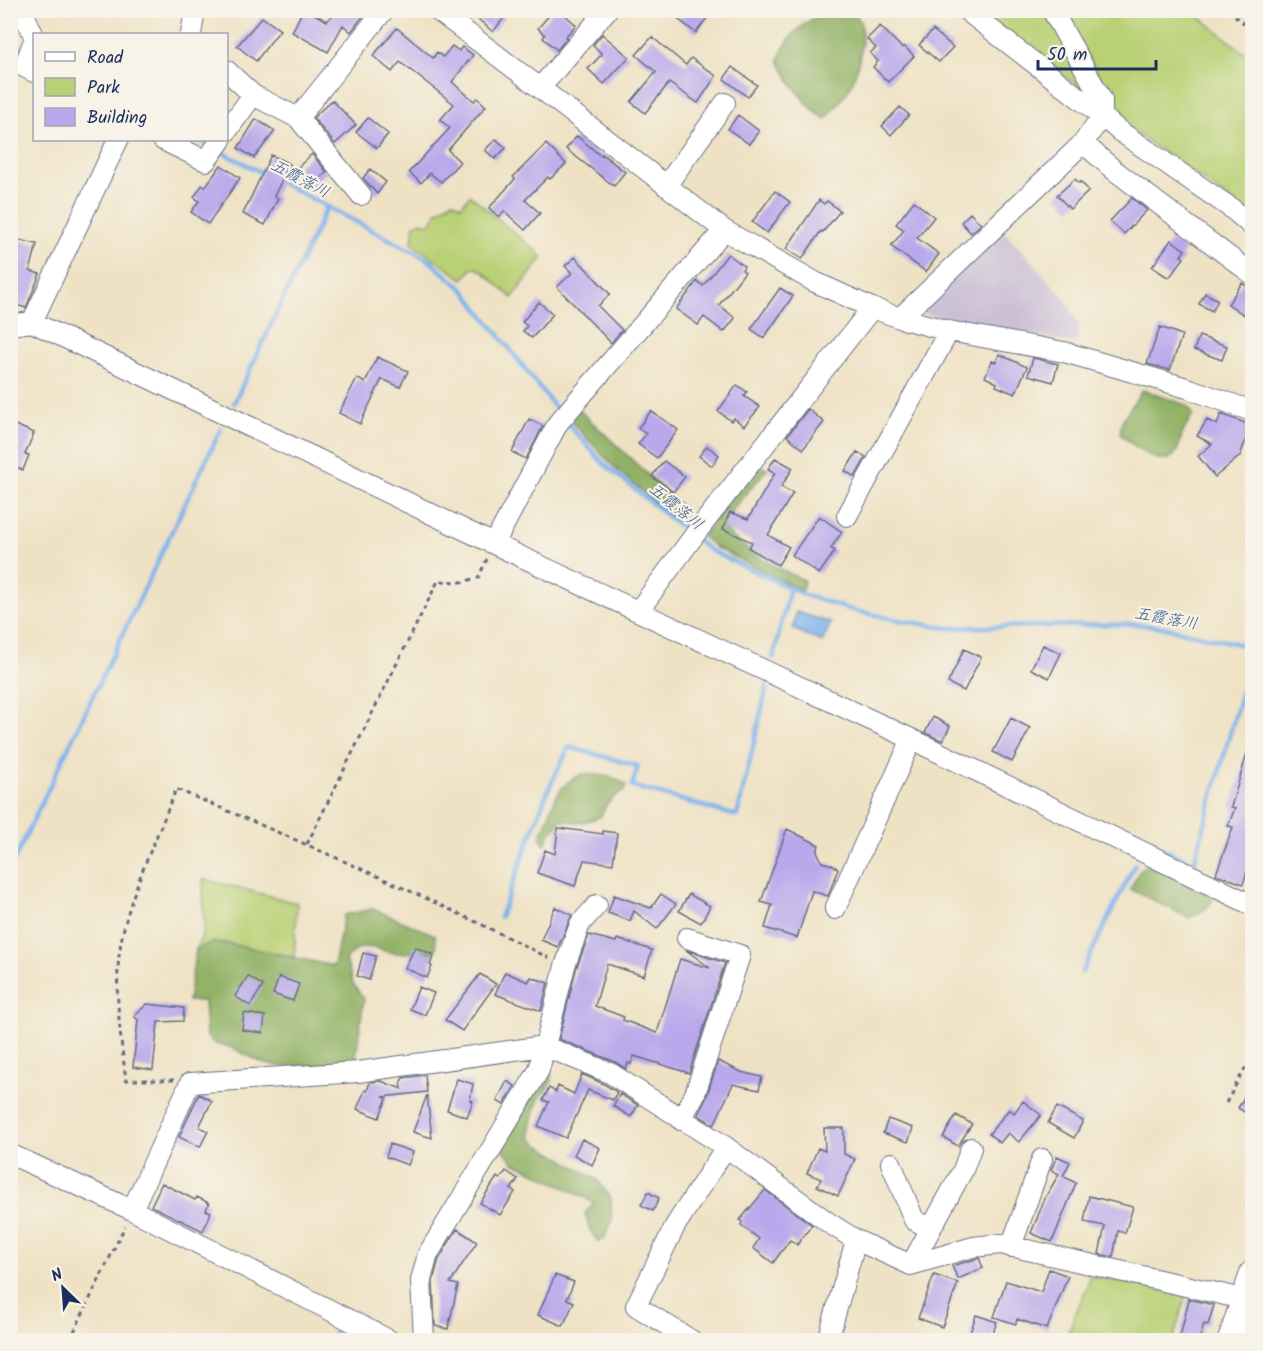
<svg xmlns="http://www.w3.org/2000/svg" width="1263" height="1351" viewBox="0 0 1263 1351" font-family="Kalam,'Klee One',sans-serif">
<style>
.industrial{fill:#cbbfd6}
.green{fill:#b9d074;stroke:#6a8069;stroke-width:1.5}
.forest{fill:#92b266;stroke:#567062;stroke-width:1.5}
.water{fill:#7fb4ed;stroke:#4d72a6;stroke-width:1.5}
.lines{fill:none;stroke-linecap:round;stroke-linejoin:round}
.stream{stroke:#7fb4ed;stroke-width:4.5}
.building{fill:#b9a8eb}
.minor-casing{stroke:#656e82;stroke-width:22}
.major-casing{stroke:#656e82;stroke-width:26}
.path{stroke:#656e82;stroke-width:3;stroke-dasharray:4.5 4.5;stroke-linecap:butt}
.minor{stroke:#fff;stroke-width:20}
.major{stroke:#fff;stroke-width:24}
.labels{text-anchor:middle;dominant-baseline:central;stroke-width:4.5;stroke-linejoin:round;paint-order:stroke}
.water-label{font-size:16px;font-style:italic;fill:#395789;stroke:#f7f3e8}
</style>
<rect width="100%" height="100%" fill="#f7f3e8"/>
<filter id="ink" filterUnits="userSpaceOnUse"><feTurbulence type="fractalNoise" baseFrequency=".0167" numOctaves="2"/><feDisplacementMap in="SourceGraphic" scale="12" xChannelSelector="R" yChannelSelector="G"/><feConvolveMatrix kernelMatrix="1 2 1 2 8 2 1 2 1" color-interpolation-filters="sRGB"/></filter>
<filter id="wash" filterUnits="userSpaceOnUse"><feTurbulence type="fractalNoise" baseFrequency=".008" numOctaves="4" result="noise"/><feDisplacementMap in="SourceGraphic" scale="24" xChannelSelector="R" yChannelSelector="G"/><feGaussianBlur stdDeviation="1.35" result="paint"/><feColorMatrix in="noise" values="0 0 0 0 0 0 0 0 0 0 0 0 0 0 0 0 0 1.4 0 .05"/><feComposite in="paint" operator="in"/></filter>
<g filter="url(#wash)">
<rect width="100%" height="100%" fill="#efe2c4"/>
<path class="industrial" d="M1003,230L1063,296L1074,315L1079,327L1077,344L925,314L920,307Z"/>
<path class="green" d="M976,11H1047L1097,100Z
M1061,11H1192L1252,59V215L1129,128Z
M470,195L543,257L512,298L482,271L474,267L463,279L412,244L414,225L420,222L430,224L436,212L453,201L461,206Z
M203,879L297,903L294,957L225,943H211L196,950L204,930Z
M1091,1276L1186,1295L1173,1340H1083L1067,1335Z"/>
<path class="forest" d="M832,10C839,10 848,9 854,14C871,25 857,75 849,89C843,99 834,109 826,119C809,111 786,78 779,60C786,35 808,18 832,10Z
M1142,390L1186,405L1193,414C1190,421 1185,427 1182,435C1180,440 1179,447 1176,453C1162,472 1132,444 1120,434L1122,421Z
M577,408L685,510L678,522L613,466L568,418Z
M758,464L767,469L723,521V528C746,552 773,567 804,580L802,591L715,547L702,536Z
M583,774C598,775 614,776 626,785L624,791C612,797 606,803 601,816C584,824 580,823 561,820L549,835L545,845L540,837C554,810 551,786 583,774Z
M1150,865L1214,897C1209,909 1201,912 1189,918L1130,889L1141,868Z
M373,909L435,935L436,948L434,953C421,949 411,954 399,953C375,952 365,936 346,960L353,984L364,999L355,1063L288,1067L265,1064L228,1046L215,1044L206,1036L204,1001H188L196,950L211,943H225L334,966L344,915Z
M546,1073L551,1074L552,1082C536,1099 531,1114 531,1138L539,1145L598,1180L611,1199L612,1222L604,1239L598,1242L590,1230L585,1213L594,1204L584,1197L513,1162L502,1148Z"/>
<path class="water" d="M796,612L831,623L822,642L793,629Z"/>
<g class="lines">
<path class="stream" d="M10,43L25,49
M199,140L210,145
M220,151L266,175
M276,180L427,259L464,290L560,414
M234,403L327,207
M565,421L604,464L689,534
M696,539L709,550L805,595L855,611L899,620L947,628L1132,624L1162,627L1252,647
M773,658L790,588
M1147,841L1194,863L1252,655
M10,869L221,429
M500,917L548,790L569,747L638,766L632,786L737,816L767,686
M1082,972L1135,864
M331,1340L336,1329"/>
</g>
<g id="blocks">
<path class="building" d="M303,10H307L327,21L332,16L325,10H368L351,32L343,25L328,52L292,32Z
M483,10H510L493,32L477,18Z
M554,10H560L576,25L565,37L567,38L557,50L543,38L545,35L538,28Z
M684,10H713L696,33L678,19Z
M262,17L280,30L256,61L237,46Z
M880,26L902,48L904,46L914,56L888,82L873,67L878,61L870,53L876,48L867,39Z
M397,28L433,58L437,52L443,57L452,46L459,51L462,47L473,55L452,82L474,101L477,98L486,106L448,150L460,162L441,182L430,173L421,183L409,172L450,128L440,120L454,104L400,62L392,72L373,56Z
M933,30L953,47L939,62L919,45Z
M602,34L629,57L604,84L588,69L602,54L593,45Z
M652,37L686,65L691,58L716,76L698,103L669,83L645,113L631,102L656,72L636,55Z
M732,67L757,85L748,97L724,79Z
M332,100L356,125L335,144L313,118Z
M900,107L909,115L891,135L882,126Z
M738,115L759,131L749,144L728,129Z
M368,118L388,134L377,148L356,132Z
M256,119L275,131L254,158L238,148Z
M577,136L601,156L602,154L625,172L614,186L566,149Z
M496,139L506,148L495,159L485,150Z
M546,144L566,164L550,179L548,177L525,200L540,213L525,230L504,211L499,217L489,208L515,179L513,177Z
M312,154L327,172L311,186L296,169Z
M271,155L290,164L274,196L278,198L265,225L243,214Z
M221,165L240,178L208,224L191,212L199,201L194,197L202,185L205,187Z
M370,169L386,182L377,194L363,178Z
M1075,179L1079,183L1081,182L1089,191L1070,209L1057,195Z
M775,191L790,202L767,233L752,222Z
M1132,198L1147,210L1124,234L1110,221Z
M819,200L824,204L827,201L840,211L823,232L821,231L802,259L786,249Z
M914,201L934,217L917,238L939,254L926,272L891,246L904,230L896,224Z
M970,213L981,224L971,233L961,222Z
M14,239L37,244L30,271L40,274L26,308L10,303V266Z
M1171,240L1185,250L1181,256L1184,258L1169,278L1152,267Z
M728,254L744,266L742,270L745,272L719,305L735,318L724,332L704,317L698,325L676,309L697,281L703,286Z
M575,257L610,294L598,306L622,330L611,343L557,287L572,273L565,266Z
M1242,283L1252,290V320L1228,304Z
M780,288L793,296L764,338L751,329Z
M1205,293L1218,300L1212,311L1199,304Z
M539,302L553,314L532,338L523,331L527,326L522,322Z
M1160,327L1182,335L1170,370L1147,364Z
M1199,336L1227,346L1222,360L1194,350Z
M999,354L1027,367L1015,394L996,386L997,383L985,377L992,361L996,362Z
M377,357L408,371L400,387L382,379L360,424L339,413L357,378L365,383Z
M1033,358L1058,364L1053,382L1028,375Z
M737,385L747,392L744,396L760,407L744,426L734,418L731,421L718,411Z
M808,409L824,422L803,449L787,436Z
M651,411L678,430L657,458L638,444L646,434L638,428Z
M1221,414L1251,425L1240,456L1215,477L1198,456L1212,444L1197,436L1207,420L1217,425Z
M529,419L543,426L526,459L512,452Z
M13,424L34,433L25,454L29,455L23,470L10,465V431Z
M707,446L719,455L712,466L699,456Z
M857,452L866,457L855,477L845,471Z
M775,458L793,468L781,487L793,493L768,535L789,547L778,565L749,548L752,542L723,529L730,512L748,519L775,473L768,469Z
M664,461L685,477L673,492L652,476Z
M819,516L842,532L831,548L835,551L819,574L792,555Z
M1043,645L1061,653L1049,678L1031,669Z
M964,649L981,657L964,691L948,683Z
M933,717L950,726L943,741L925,733Z
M1011,718L1030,728L1012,762L993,752Z
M1249,747L1252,748V857L1243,884L1216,874L1233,827L1228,826L1235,808L1231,807Z
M558,828L603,834V831L617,833L613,864L584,860L575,886L537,873L545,850L555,854Z
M787,829L819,845L817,851L822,862L833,865L838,869L828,896L812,891L797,938L765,928L772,905L761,902Z
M661,894L676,904L657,929L634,911L630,921L608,913L614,895L651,908Z
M689,894L710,906L701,923L679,911Z
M555,907L572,915L558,947L541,940Z
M589,935L616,942L617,939L652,950L644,976L607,964L595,1006L624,1017L623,1020L657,1033L680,959L710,968L686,950L725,963L689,1073L634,1056L631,1064L628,1063L626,1069L615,1062L559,1039L576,969Z
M415,947L434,955L430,965L432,966L427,978L405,968Z
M363,953L376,956L369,980L357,976Z
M505,972L528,982L531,977L548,983L541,1011L495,994Z
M480,974L496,984L462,1031L445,1020Z
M248,976L263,986L250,1006L235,996Z
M279,977L299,984L293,1001L273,994Z
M419,987L434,993L425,1015L410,1009Z
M147,1004L184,1008L183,1021L158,1022L153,1070L133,1067L138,1020L134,1016Z
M244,1013L265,1016L263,1033L242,1030Z
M718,1061L741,1072L762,1077L759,1090L733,1084L714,1125L698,1115L706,1098Z
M582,1074L604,1084L617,1092L613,1100L588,1090L566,1138L538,1126L549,1102L543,1100L549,1088L556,1092L558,1086L574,1094Z
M425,1075L427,1092L383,1097L387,1098L379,1118L357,1109L365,1090L367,1091L370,1082L381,1081L402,1089L401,1081L403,1078Z
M457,1079L473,1084L470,1100L473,1101L467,1117L447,1110Z
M507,1081L515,1086L504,1105L497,1101Z
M1252,1084V1117L1238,1108Z
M199,1094L212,1101L199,1127L208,1131L200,1147L179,1137Z
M620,1094L638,1105L631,1117L613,1106Z
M427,1095L432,1138L413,1132Z
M1023,1101L1041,1115L1019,1142L1008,1133L1000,1143L989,1134L1009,1109L1014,1113Z
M1057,1107L1083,1121L1074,1138L1048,1123Z
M956,1115L972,1124L958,1146L943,1137Z
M888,1119L913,1128L908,1142L883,1133Z
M824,1128H844V1154L855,1159L838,1196L817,1186L821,1179L807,1173L818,1148L825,1151Z
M582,1139L600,1148L592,1165L574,1155Z
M390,1144L413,1152L408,1165L386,1157Z
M1057,1156L1070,1162L1063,1176L1076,1183L1052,1242L1031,1233L1046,1196L1059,1174L1051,1170Z
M506,1171L518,1179L511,1189L515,1192L500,1215L480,1203L497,1177L500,1179Z
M162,1183L195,1200L197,1197L209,1203L206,1210L211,1212L203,1231L151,1206Z
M765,1190L812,1225L797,1245L790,1240L773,1263L753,1248L759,1239L741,1225L742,1222L740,1220Z
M648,1192L659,1198L653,1211L641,1205Z
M1089,1196L1133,1207L1125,1233L1118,1231L1113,1257L1099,1254L1105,1226L1084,1222Z
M457,1229L477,1242L450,1283L458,1285L448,1329L435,1326L433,1281L439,1259Z
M979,1258L983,1268L958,1279L952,1266Z
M1049,1269L1068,1276L1047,1329L1017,1319L1016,1324L994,1317L1006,1281L1041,1292Z
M555,1275L574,1282L567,1299L574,1302L563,1326L538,1315Z
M934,1275L958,1283L942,1327L918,1318Z
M1189,1299L1214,1305L1208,1325L1204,1324L1199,1341H1179Z
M976,1315L997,1322L990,1341H981L969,1336Z"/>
</g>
</g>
<g filter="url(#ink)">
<use href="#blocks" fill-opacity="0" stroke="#656e82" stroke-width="1.5"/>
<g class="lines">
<defs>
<path id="minor" d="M22,10L34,36
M437,10L540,88L724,230L815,282L872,308L900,318L949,331L1064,352L1187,388L1252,411
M966,10L1102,116L1118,130L1231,208L1252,226
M191,34L195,10
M34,40L24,67L34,72
M226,70L253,95
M540,88L607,10
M298,118L361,195
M226,132L253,95L298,118L384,10
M163,140L206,161L221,140
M1083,143L1114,170L1252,274
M666,186L725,103
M900,318L1083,143L1102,116V100L1052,10
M32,322L118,140
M10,325L32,322L494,544L903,735L1252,905
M847,516L949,331
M494,544L558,423L724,230
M639,610L699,529L872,308
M835,909L912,739
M681,1120L695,1094L740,955L687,938
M10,1154L132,1210L389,1340
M891,1163L914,1220L931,1229
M132,1210L190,1083L358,1072L544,1046L610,1073L726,1147L829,1223L856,1240L911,1265L973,1247L1001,1244L1243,1299L1252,1300
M1011,1247L1042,1159
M911,1265L963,1170L971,1148
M424,1340L421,1280L428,1254L539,1070L565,966L580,924L597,905
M691,1340L636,1306L675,1226L726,1147
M828,1340L856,1240"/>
<path id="major" d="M1230,1340L1252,1273"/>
</defs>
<use href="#minor" class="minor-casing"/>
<use href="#major" class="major-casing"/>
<path class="path" d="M1228,10L1252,30
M307,844L438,581L461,582L478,578L487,559
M174,1080H126C120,1033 112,980 123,932C134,883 158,836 176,789C302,842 427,896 549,958
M1226,1103L1244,1070L1252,1061
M70,1340L125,1226"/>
<use href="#minor" class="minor"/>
<use href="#major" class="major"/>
</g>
</g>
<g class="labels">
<g class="water-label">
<text transform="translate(300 179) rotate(28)">五霞落川</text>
<text transform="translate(676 507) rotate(39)">五霞落川</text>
<text transform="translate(1166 619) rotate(10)">五霞落川</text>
</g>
</g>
<rect width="1263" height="1351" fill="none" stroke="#f7f3e8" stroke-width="36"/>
<rect x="33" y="33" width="195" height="108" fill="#f7f3e8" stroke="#9fa5b1" stroke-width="1.5"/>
<rect x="45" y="52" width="30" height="9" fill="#ffffff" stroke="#9fa5b1" stroke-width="1.5"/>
<text x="87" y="63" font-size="18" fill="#1b2f5e">Road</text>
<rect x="45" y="78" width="30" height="18" fill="#b9d074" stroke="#9fa5b1" stroke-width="1.5"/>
<text x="87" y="93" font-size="18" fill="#1b2f5e">Park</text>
<rect x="45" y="108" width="30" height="18" fill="#b9a8eb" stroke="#9fa5b1" stroke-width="1.5"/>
<text x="87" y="123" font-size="18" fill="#1b2f5e">Building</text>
<g transform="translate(63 1288) rotate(335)" stroke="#f7f3e8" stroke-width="4.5" paint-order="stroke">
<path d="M0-4.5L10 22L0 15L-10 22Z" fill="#1b2f5e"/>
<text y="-9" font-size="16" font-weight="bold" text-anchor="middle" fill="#1b2f5e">N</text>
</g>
<path d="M1038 60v9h118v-9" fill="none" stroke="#1b2f5e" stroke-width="3"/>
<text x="1047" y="60" font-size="18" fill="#1b2f5e" stroke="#f7f3e8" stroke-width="4.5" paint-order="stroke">50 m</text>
</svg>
